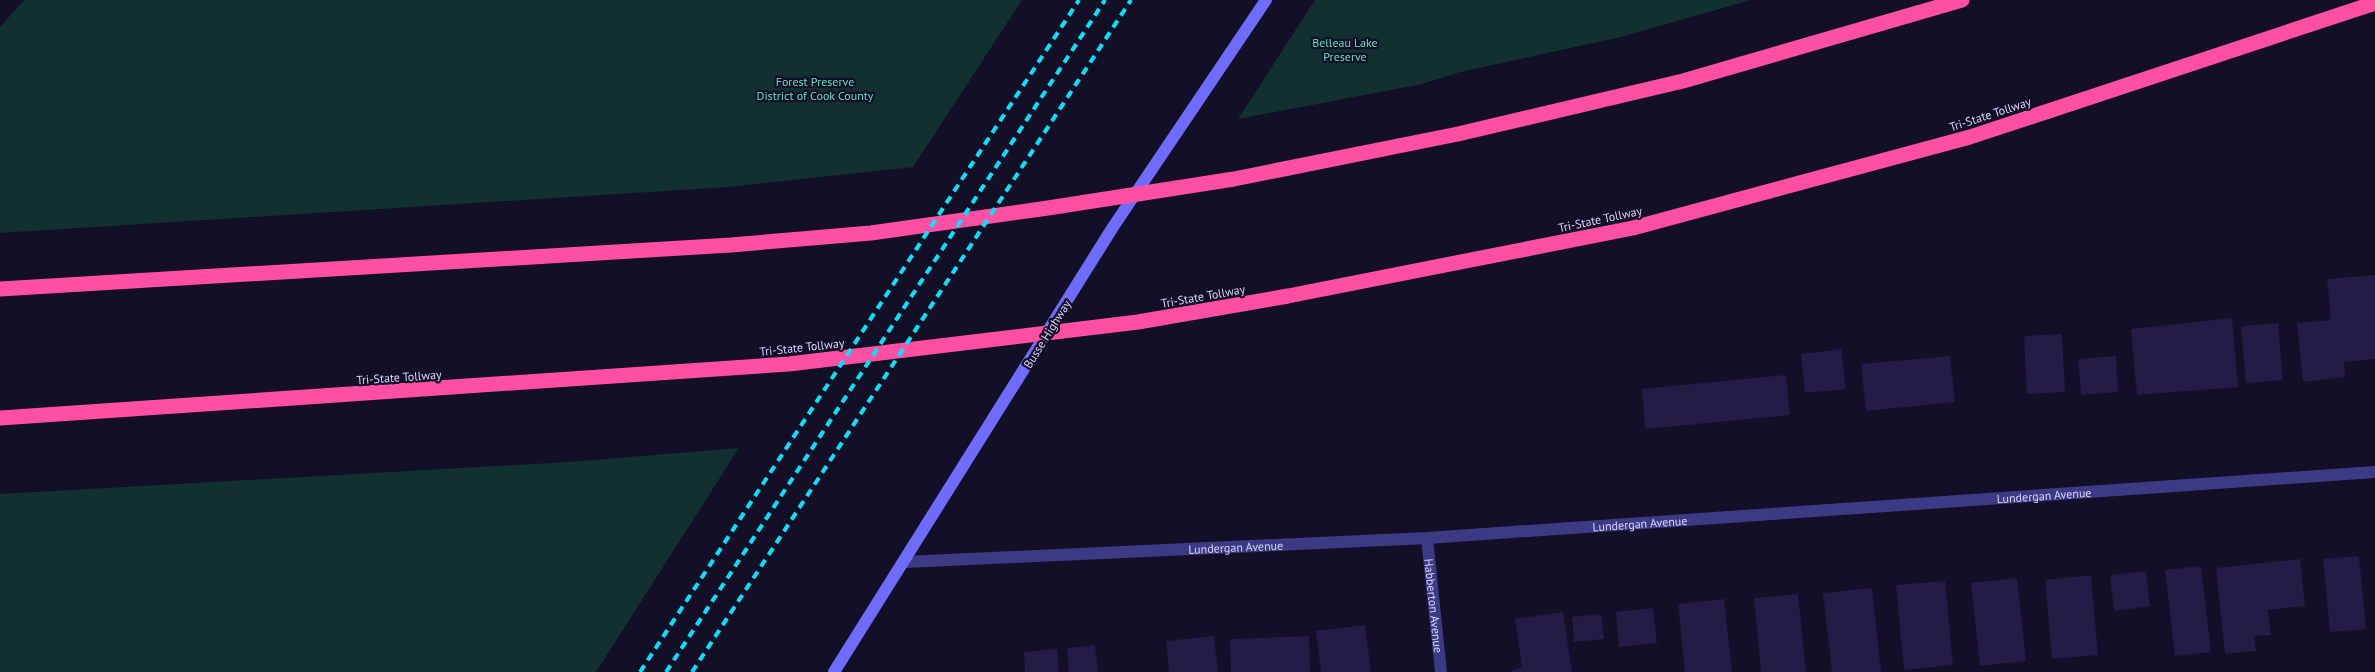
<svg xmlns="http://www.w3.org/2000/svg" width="2375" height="672" viewBox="0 0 2375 672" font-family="'PT Sans',sans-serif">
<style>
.green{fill:#12302f}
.building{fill:#241b47}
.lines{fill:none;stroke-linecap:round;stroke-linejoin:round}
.minor{stroke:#3d3a85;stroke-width:12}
.secondary{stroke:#6f6bff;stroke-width:12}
.motorway{stroke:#ff4fa3;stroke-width:15}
.rail{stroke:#00e5ff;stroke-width:4;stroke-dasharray:8 6;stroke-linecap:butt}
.labels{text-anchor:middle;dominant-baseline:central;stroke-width:4.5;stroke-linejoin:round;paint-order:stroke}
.park-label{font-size:12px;fill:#5fe0c0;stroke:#130f26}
.street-label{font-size:12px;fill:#d9d4ff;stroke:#130f26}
</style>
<rect width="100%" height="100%" fill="#130f26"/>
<path class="green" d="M24,0H1022L913,167L728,187L0,233V27Z
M1315,0H1751L1621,37L1460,72L1422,84L1238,119Z
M739,448L596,672H0V494L569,462Z"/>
<path class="building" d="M2375,275V359L2344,362L2345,377L2303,382L2297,323L2331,320L2327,279Z
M2232,318L2238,387L2137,395L2131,329Z
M2278,323L2283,380L2246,383L2241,326Z
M2062,334L2065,392L2027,394L2024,336Z
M1841,349L1846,389L1805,393L1801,354Z
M1950,356L1955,402L1866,411L1861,364Z
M2116,356L2118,392L2081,395L2078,359Z
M1786,375L1790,415L1645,429L1642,389Z
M2359,556L2366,629L2330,632L2323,559Z
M2300,559L2305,606L2268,610L2271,635L2254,636L2256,651L2225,654L2216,568Z
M2201,566L2211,652L2175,656L2165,570Z
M2146,571L2150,606L2114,611L2110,575Z
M2091,575L2098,655L2052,659L2045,580Z
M2017,578L2026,661L1980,666L1971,583Z
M1945,581L1953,665L1904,670L1896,585Z
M1872,588L1881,672H1832L1823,593Z
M1798,594L1806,672H1761L1754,598Z
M1724,599L1732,672H1685L1678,604Z
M1653,608L1657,643L1619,647L1616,612Z
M1563,612L1572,672H1512V670L1522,668L1515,619Z
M1601,614L1604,639L1574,642L1572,617Z
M1365,625L1371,672H1321L1316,631Z
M1214,636L1218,672H1169L1166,641Z
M1309,636L1310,672H1231L1230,639Z
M1095,645L1098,672H1069L1067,648Z
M1057,649L1059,672H1025L1024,652Z"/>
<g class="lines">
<g class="minor">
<path id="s1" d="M1427,538L1441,672"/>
<path id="s2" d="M905,562L1427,538L2375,472"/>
</g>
<path class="secondary" d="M834,672L1113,227L1266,0"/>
<path class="motorway" d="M0,289L731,245L871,233L1048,208L1234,179L1458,134L1683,81L1962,0
M0,418L789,364L1138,322L1288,296L1633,228L1970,137L2375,3"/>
<path class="rail" d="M640,672L1079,0
M666,672L1105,0
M692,672L1131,0"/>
</g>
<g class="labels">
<g class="park-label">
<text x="1345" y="42">Belleau Lake<tspan x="1345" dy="14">Preserve</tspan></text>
<text x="815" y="81">Forest Preserve<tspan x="815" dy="14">District of Cook County</tspan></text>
</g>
<g class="street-label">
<text transform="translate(1990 114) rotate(-18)">Tri-State Tollway</text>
<text transform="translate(1600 219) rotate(-12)">Tri-State Tollway</text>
<text transform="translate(1203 296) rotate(-10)">Tri-State Tollway</text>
<text transform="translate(1047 334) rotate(-58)">Busse Highway</text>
<text transform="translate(802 347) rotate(-6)">Tri-State Tollway</text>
<text transform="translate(399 377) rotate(-4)">Tri-State Tollway</text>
<text stroke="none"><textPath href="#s2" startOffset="1141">Lundergan Avenue</textPath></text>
<text stroke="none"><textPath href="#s2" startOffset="736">Lundergan Avenue</textPath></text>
<text stroke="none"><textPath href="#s2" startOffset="331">Lundergan Avenue</textPath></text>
<text stroke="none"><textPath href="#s1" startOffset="68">Habberton Avenue</textPath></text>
</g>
</g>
</svg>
